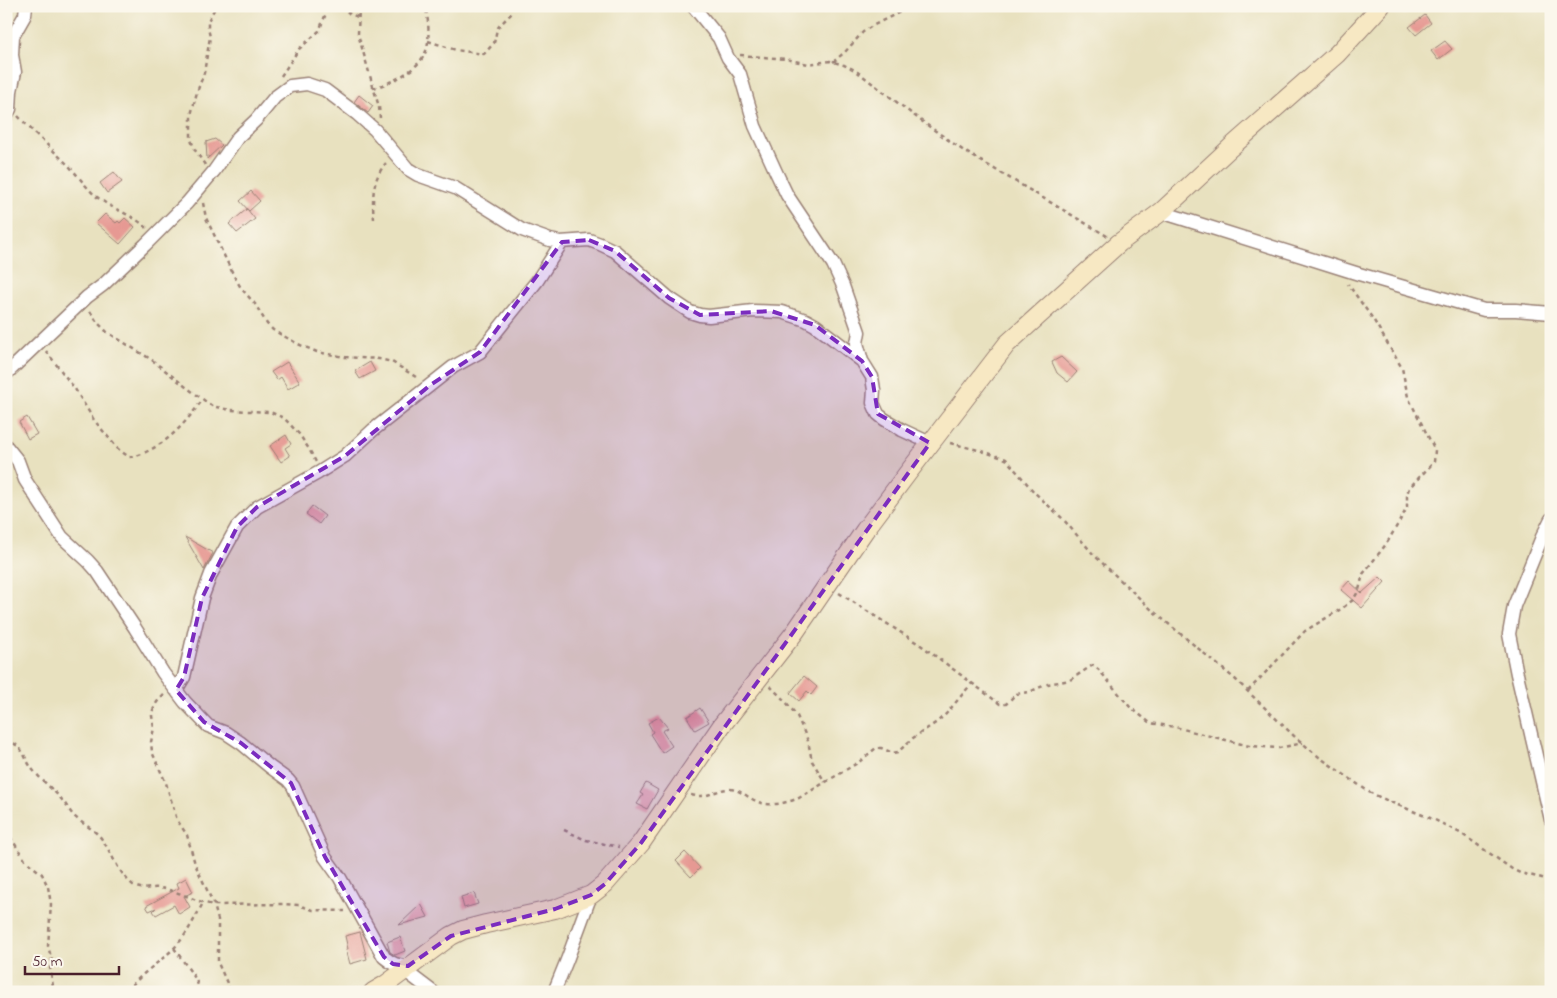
<svg xmlns="http://www.w3.org/2000/svg" width="1557" height="998" viewBox="0 0 1557 998" font-family="'Indie Flower',sans-serif">
<style>
.building{fill:#e69993}
.lines{fill:none;stroke-linecap:round;stroke-linejoin:round}
.street-casing{stroke:#998075;stroke-width:15}
.secondary-casing{stroke:#998075;stroke-width:20}
.path{stroke:#998075;stroke-width:2.5;stroke-dasharray:4 4;stroke-linecap:butt}
.street{stroke:#fff;stroke-width:12}
.secondary{stroke:#f7e8c3;stroke-width:18}
.marked{fill:#7b2cbf;fill-opacity:0.2;stroke:#7b2cbf;stroke-width:4;stroke-dasharray:10 6;stroke-linejoin:round}
</style>
<rect width="100%" height="100%" fill="#fbf7ec"/>
<filter id="ink" filterUnits="userSpaceOnUse"><feTurbulence type="fractalNoise" baseFrequency=".02" numOctaves="2"/><feDisplacementMap in="SourceGraphic" scale="10" xChannelSelector="R" yChannelSelector="G"/><feConvolveMatrix kernelMatrix="1 2 1 2 8 2 1 2 1" color-interpolation-filters="sRGB"/></filter>
<filter id="wash" filterUnits="userSpaceOnUse"><feTurbulence type="fractalNoise" baseFrequency=".0096" numOctaves="4" result="noise"/><feDisplacementMap in="SourceGraphic" scale="20" xChannelSelector="R" yChannelSelector="G"/><feGaussianBlur stdDeviation="1.12" result="paint"/><feColorMatrix in="noise" values="0 0 0 0 0 0 0 0 0 0 0 0 0 0 0 0 0 1.4 0 .05"/><feComposite in="paint" operator="in"/></filter>
<g filter="url(#wash)">
<rect width="100%" height="100%" fill="#e8e1bf"/>
<g id="blocks">
<path class="building" d="M1425,15L1431,23L1416,35L1409,27Z
M1445,41L1452,49L1438,60L1431,51Z
M359,95L373,106L368,113L354,102Z
M215,139L222,145L207,159L206,142Z
M114,172L122,182L107,193L100,183Z
M251,191L260,201L249,211L240,201Z
M247,209L255,219L237,233L229,224Z
M105,214L116,223L118,221L120,223L125,218L135,227L120,244L96,223Z
M1061,357L1077,372L1068,382L1057,373L1052,362Z
M287,362L300,382L288,389L281,377L277,380L271,372Z
M370,362L375,371L360,379L355,371Z
M27,417L37,434L28,439L19,422Z
M286,435L291,444L285,448L290,456L281,462L270,446Z
M312,506L325,516L319,524L306,514Z
M185,537L213,553L204,570Z
M1380,577L1385,582L1362,608L1341,590L1349,581L1362,593Z
M804,676L817,687L811,695L807,691L799,701L790,693Z
M700,708L709,722L695,730L687,717Z
M659,717L668,728L662,731L672,746L662,753L650,734L653,732L648,723Z
M646,783L658,790L647,809L637,804L643,795L640,793Z
M685,852L700,868L691,877L676,861Z
M186,878L193,892L184,896L190,907L179,914L174,905L156,915L153,911L156,908L149,911L146,906L179,888L177,883Z
M474,893L478,904L464,908L461,897Z
M421,904L428,917L399,925Z
M360,932L367,959L350,964L346,949H348L345,936Z
M400,937L405,951L395,955L390,952L387,942Z"/>
</g>
</g>
<g filter="url(#ink)">
<use href="#blocks" fill-opacity="0" stroke="#998075" stroke-width="1"/>
<g class="lines">
<defs>
<path id="street" d="M693,6L719,38L728,58L740,74L755,126L776,172L787,195L833,264L843,286L859,332L857,343L862,361
M6,116L10,109L11,91L15,72L12,55L13,36L25,15L26,6
M1161,212L1359,274L1484,310H1516L1551,313
M6,374L87,297L103,285L145,245L187,203L214,171L238,137L256,120L275,97L290,86L307,84L325,90L357,114L375,130L408,169L418,175L455,188L522,230L550,240L560,242L589,240L600,244L615,251L669,298L690,312L700,315L709,316L753,311L782,312L806,320L815,325L862,361L872,377L874,390L873,403L878,414L884,419L902,430L930,443
M6,446L18,461L25,480L62,537L88,561L97,571L135,628L163,673L185,702L208,726L226,733L241,743L270,767L288,780L293,786L325,857L340,878L384,957C392,964 398,966 408,966
M1551,519L1542,537L1514,606L1509,634L1517,674L1551,820
M176,690L184,677L202,598L211,574L237,527L257,507L318,473L345,456L373,430L429,386L453,367L480,352L537,281L562,242
M404,970L433,992
M554,992L567,960L591,895"/>
<path id="secondary" d="M373,992L385,985L451,936L463,930L486,924L555,909L591,895L605,884L641,843L722,725L795,632L865,530L907,474L1007,344L1119,243L1161,212L1230,148L1337,54L1381,6"/>
</defs>
<use href="#street" class="street-casing"/>
<use href="#secondary" class="secondary-casing"/>
<path class="path" d="M341,6L350,14L358,17
M359,6L358,34L379,107L380,118
M428,41L456,50L484,54L494,43L497,29L500,25L514,11
M740,55L786,59L808,64L830,61L844,65L855,70L920,120L964,151L1107,236
M833,62L845,52L863,32L872,26L912,6
M281,76L299,49L319,31L329,6
M373,88C389,84 414,72 423,57C431,46 429,19 425,6
M18,116C34,133 52,149 68,165C78,175 86,188 97,197C113,210 132,214 147,228
M205,165L195,150L191,140V115L197,92L204,73L210,37L208,28V21L216,6
M1550,170H1551
M203,203L206,218L234,276L241,288L255,304L267,324L273,330L298,344L317,352L345,357L379,359L392,362L419,379
M374,219C372,199 372,179 386,163
M90,311L97,322L107,332L152,360L186,387L212,406L230,410L270,412L284,418L299,434L309,449L316,462
M46,351L75,389L94,420L118,449L129,457C135,457 142,454 148,451C172,439 187,421 203,399
M950,443L982,451L1006,459L1035,493L1063,519L1094,555L1153,611L1235,679L1294,736L1319,757L1369,792L1388,801L1435,820L1462,834L1512,869L1520,873L1551,880
M839,593L922,646L1000,704H1006L1016,694L1029,692L1048,684L1070,680L1093,665L1099,670L1130,707L1150,723L1175,727L1249,746L1279,748L1303,743
M770,686L786,702L797,716L808,741L812,761L825,782
M1248,691L1305,631L1341,609L1353,600L1359,590L1363,574L1387,543L1407,508V494L1409,488L1434,462L1435,450L1408,397L1402,368L1373,319L1348,284
M164,695L157,702L152,712V716L154,728L151,742L152,752L166,783L177,820L187,835L195,864L214,905L218,920V963L231,992
M6,741C23,743 24,759 33,770C42,781 54,790 63,801C67,806 70,812 74,816C82,824 93,828 101,838C112,853 118,873 133,885C142,891 150,887 159,888C178,890 195,902 214,905L284,904L298,905L313,910L345,911
M691,795C710,799 715,789 729,789C739,789 746,796 754,800C768,808 786,803 799,798L859,762L876,748H881L893,753L898,752L913,738L937,722L946,714L972,683
M6,830L25,860L42,874L48,887L51,904L48,946L52,961L50,968L54,992
M564,830L586,840L619,847
M174,948L195,978L201,992
M127,992C140,973 160,963 176,946C187,934 195,918 203,903"/>
<use href="#street" class="street"/>
<use href="#secondary" class="secondary"/>
</g>
</g>
<path class="marked" d="M589,240L615,251L669,298L700,315L771,311L815,325L862,361L872,377L878,414L930,443L641,843L605,884L591,895L555,909L451,936L408,966L393,964L384,957L325,857L291,783L241,743L204,722L176,690L184,677L202,598L237,527L257,507L345,456L429,386L480,352L562,242Z"/>
<rect width="1557" height="998" fill="none" stroke="#fbf7ec" stroke-width="25"/>
<path d="M25 966v8h94v-8" fill="none" stroke="#4a1f2b" stroke-width="2.5"/>
<text x="32" y="966" font-size="15" fill="#4a1f2b" stroke="#fbf7ec" stroke-width="4" paint-order="stroke">50 m</text>
</svg>
